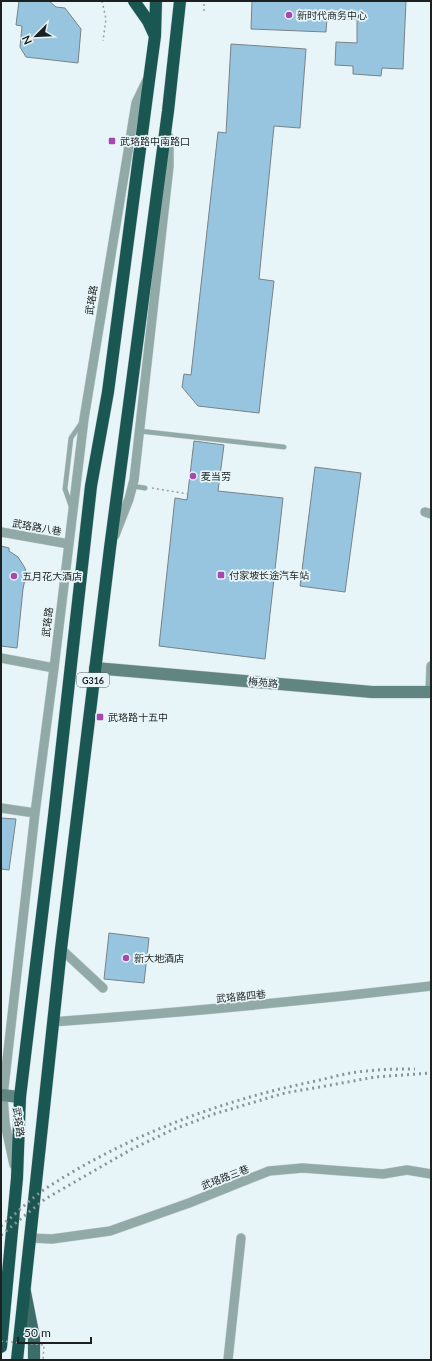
<svg xmlns="http://www.w3.org/2000/svg" width="432" height="1361" viewBox="0 0 432 1361" font-family="Lato,'Noto Sans SC',sans-serif">
<style>
.building{fill:#97c5e0;stroke:#788287}
.lines{fill:none;stroke-linecap:round;stroke-linejoin:round}
.lane-casing{stroke:#c3cfd1;stroke-width:5.5}
.street-casing{stroke:#c3cfd1;stroke-width:10}
.secondary-casing{stroke:#c3cfd1;stroke-width:13}
.primary-casing{stroke:#c3cfd1;stroke-width:13}
.highway-casing{stroke:#c3cfd1;stroke-width:13}
.path{stroke:#97a1a3;stroke-width:1.5;stroke-dasharray:2 3;stroke-linecap:butt}
.lane{stroke:#91a9a7;stroke-width:4.5}
.street{stroke:#91a9a7;stroke-width:9}
.secondary{stroke:#618682;stroke-width:12}
.primary{stroke:#3d6d68;stroke-width:12}
.highway{stroke:#1a5752;stroke-width:12}
.rail{stroke:#8a9395;stroke-width:3;stroke-dasharray:2 4;stroke-linecap:butt}
.path-bridge{stroke:#97a1a3;stroke-width:1.5;stroke-dasharray:2 3;stroke-linecap:butt}
.poi-dot{fill:#a747af;stroke:#e8f5f8;stroke-width:1.5}
.labels{text-anchor:middle;dominant-baseline:central;stroke-width:3.5;stroke-linejoin:round;paint-order:stroke}
.shield{fill:#e8f5f8;stroke:#586062;stroke-width:1}
.shield-label{font-size:9px;font-weight:bold;fill:#1b2021}
.poi-label{font-size:10px;fill:#1b2021;stroke:#e8f5f8;text-anchor:start}
.street-label{font-size:10px;fill:#1b2021;stroke:#e8f5f8}
</style>
<rect width="100%" height="100%" fill="#e8f5f8"/>
<path class="building" d="M19,1H49L56,7L65,8L81,29L78,63L26,57L20,47L22,26L16,25Z
M252,1H406L403,69L382,68L381,76L353,74V66L335,65L336,42L357,43V19L327,18L326,32L251,29Z
M231,44L306,49L300,128L274,126L259,279L274,281L259,413L198,406L182,387L184,374L191,375L218,132L226,133Z
M194,441L224,445L218,491L283,498L265,659L159,646L175,498L187,500Z
M315,467L361,473L345,592L300,586Z
M1,546L9,548V551L18,557L25,568L26,574L23,589L17,648L1,646Z
M1,818L16,819L9,870L1,869Z
M109,933L149,938L144,983L104,979Z"/>
<g class="lines">
<defs>
<path id="lane" d="M139,431L284,447
M132,486L145,488
M71,506L65,489L71,438L82,422"/>
<path id="street" d="M425,512L431,514
M1,532L69,544
M115,535L129,499L134,480L169,166V137
M1,658L54,668
M430,692L431,666
M1,808L35,813
M61,949L103,988
M52,1022C179,1013 305,1001 431,986
M14,1165L5,1123L3,1096L35,813L54,668L84,419L136,103L147,80
M31,1238L52,1239L110,1231L189,1203L269,1171L303,1168L383,1174L407,1170L431,1174
M228,1360L241,1238"/>
<path id="secondary" d="M95,668L372,692H431
M1,1095L20,1097"/>
<path id="primary" d="M25,1292L34,1338V1360"/>
<path id="highway" d="M134,1L148,21L154,34
M1,1347L17,1178L20,1097L54,816L91,486L108,392L150,73L155,36L156,1
M17,1360L61,949L110,548L168,111L180,1"/>
</defs>
<use href="#lane" class="lane-casing"/>
<use href="#street" class="street-casing"/>
<use href="#secondary" class="secondary-casing"/>
<use href="#primary" class="primary-casing"/>
<use href="#highway" class="highway-casing"/>
<path class="path" d="M102,1L106,19L103,41
M204,11V1
M152,488L188,494"/>
<use href="#lane" class="lane"/>
<use href="#street" class="street"/>
<use href="#secondary" class="secondary"/>
<use href="#primary" class="primary"/>
<use href="#highway" class="highway"/>
<path class="rail" d="M1,1226C16,1214 30,1199 45,1189C126,1136 221,1100 316,1081C333,1077 350,1072 367,1071C383,1069 399,1069 415,1069
M1,1235L45,1199L132,1149L172,1130L214,1114L285,1093L331,1085L375,1077L431,1073"/>
<path class="path-bridge" d="M1,1341L44,1345L43,1360"/>
</g>
<g class="poi-dot">
<circle cx="289" cy="15" r="4"/>
<rect x="108" y="137" width="8" height="8" rx="2"/>
<circle cx="193" cy="476" r="4"/>
<rect x="217" y="571" width="8" height="8" rx="2"/>
<circle cx="14" cy="576" r="4"/>
<rect x="96" y="713" width="8" height="8" rx="2"/>
<circle cx="126" cy="958" r="4"/>
</g>
<g class="labels">
<rect class="shield" x="77" y="673" width="32" height="14" rx="3"/>
<g class="shield-label">
<text x="93" y="680">G316</text>
</g>
<g class="poi-label">
<text x="297" y="15">新时代商务中心</text>
<text x="120" y="141">武珞路中南路口</text>
<text x="201" y="476">麦当劳</text>
<text x="229" y="575">付家坡长途汽车站</text>
<text x="22" y="576">五月花大酒店</text>
<text x="108" y="717">武珞路十五中</text>
<text x="134" y="958">新大地酒店</text>
</g>
<g class="street-label">
<text transform="translate(91 300) rotate(-81)">武珞路</text>
<text transform="translate(37 527) rotate(10)">武珞路八巷</text>
<text transform="translate(47 622) rotate(-83)">武珞路</text>
<text transform="translate(263 682) rotate(5)">梅苑路</text>
<text transform="translate(241 996) rotate(-6)">武珞路四巷</text>
<text transform="translate(19 1122) rotate(82)">武珞路</text>
<text transform="translate(225 1177) rotate(-21)">武珞路三巷</text>
</g>
</g>
<rect width="432" height="1361" fill="none" stroke="#1b2021" stroke-width="4"/>
<g transform="translate(36 36) rotate(246)" stroke="#e8f5f8" stroke-width="3" paint-order="stroke">
<path d="M0-3L7 15L0 10L-7 15Z" fill="#1b2021"/>
<text y="-6" font-size="11" font-weight="bold" text-anchor="middle" fill="#1b2021">N</text>
</g>
<path d="M18 1337v6h73v-6" fill="none" stroke="#1b2021" stroke-width="2"/>
<text x="24" y="1337" font-size="12" fill="#1b2021" stroke="#e8f5f8" stroke-width="3" paint-order="stroke">50 m</text>
</svg>
